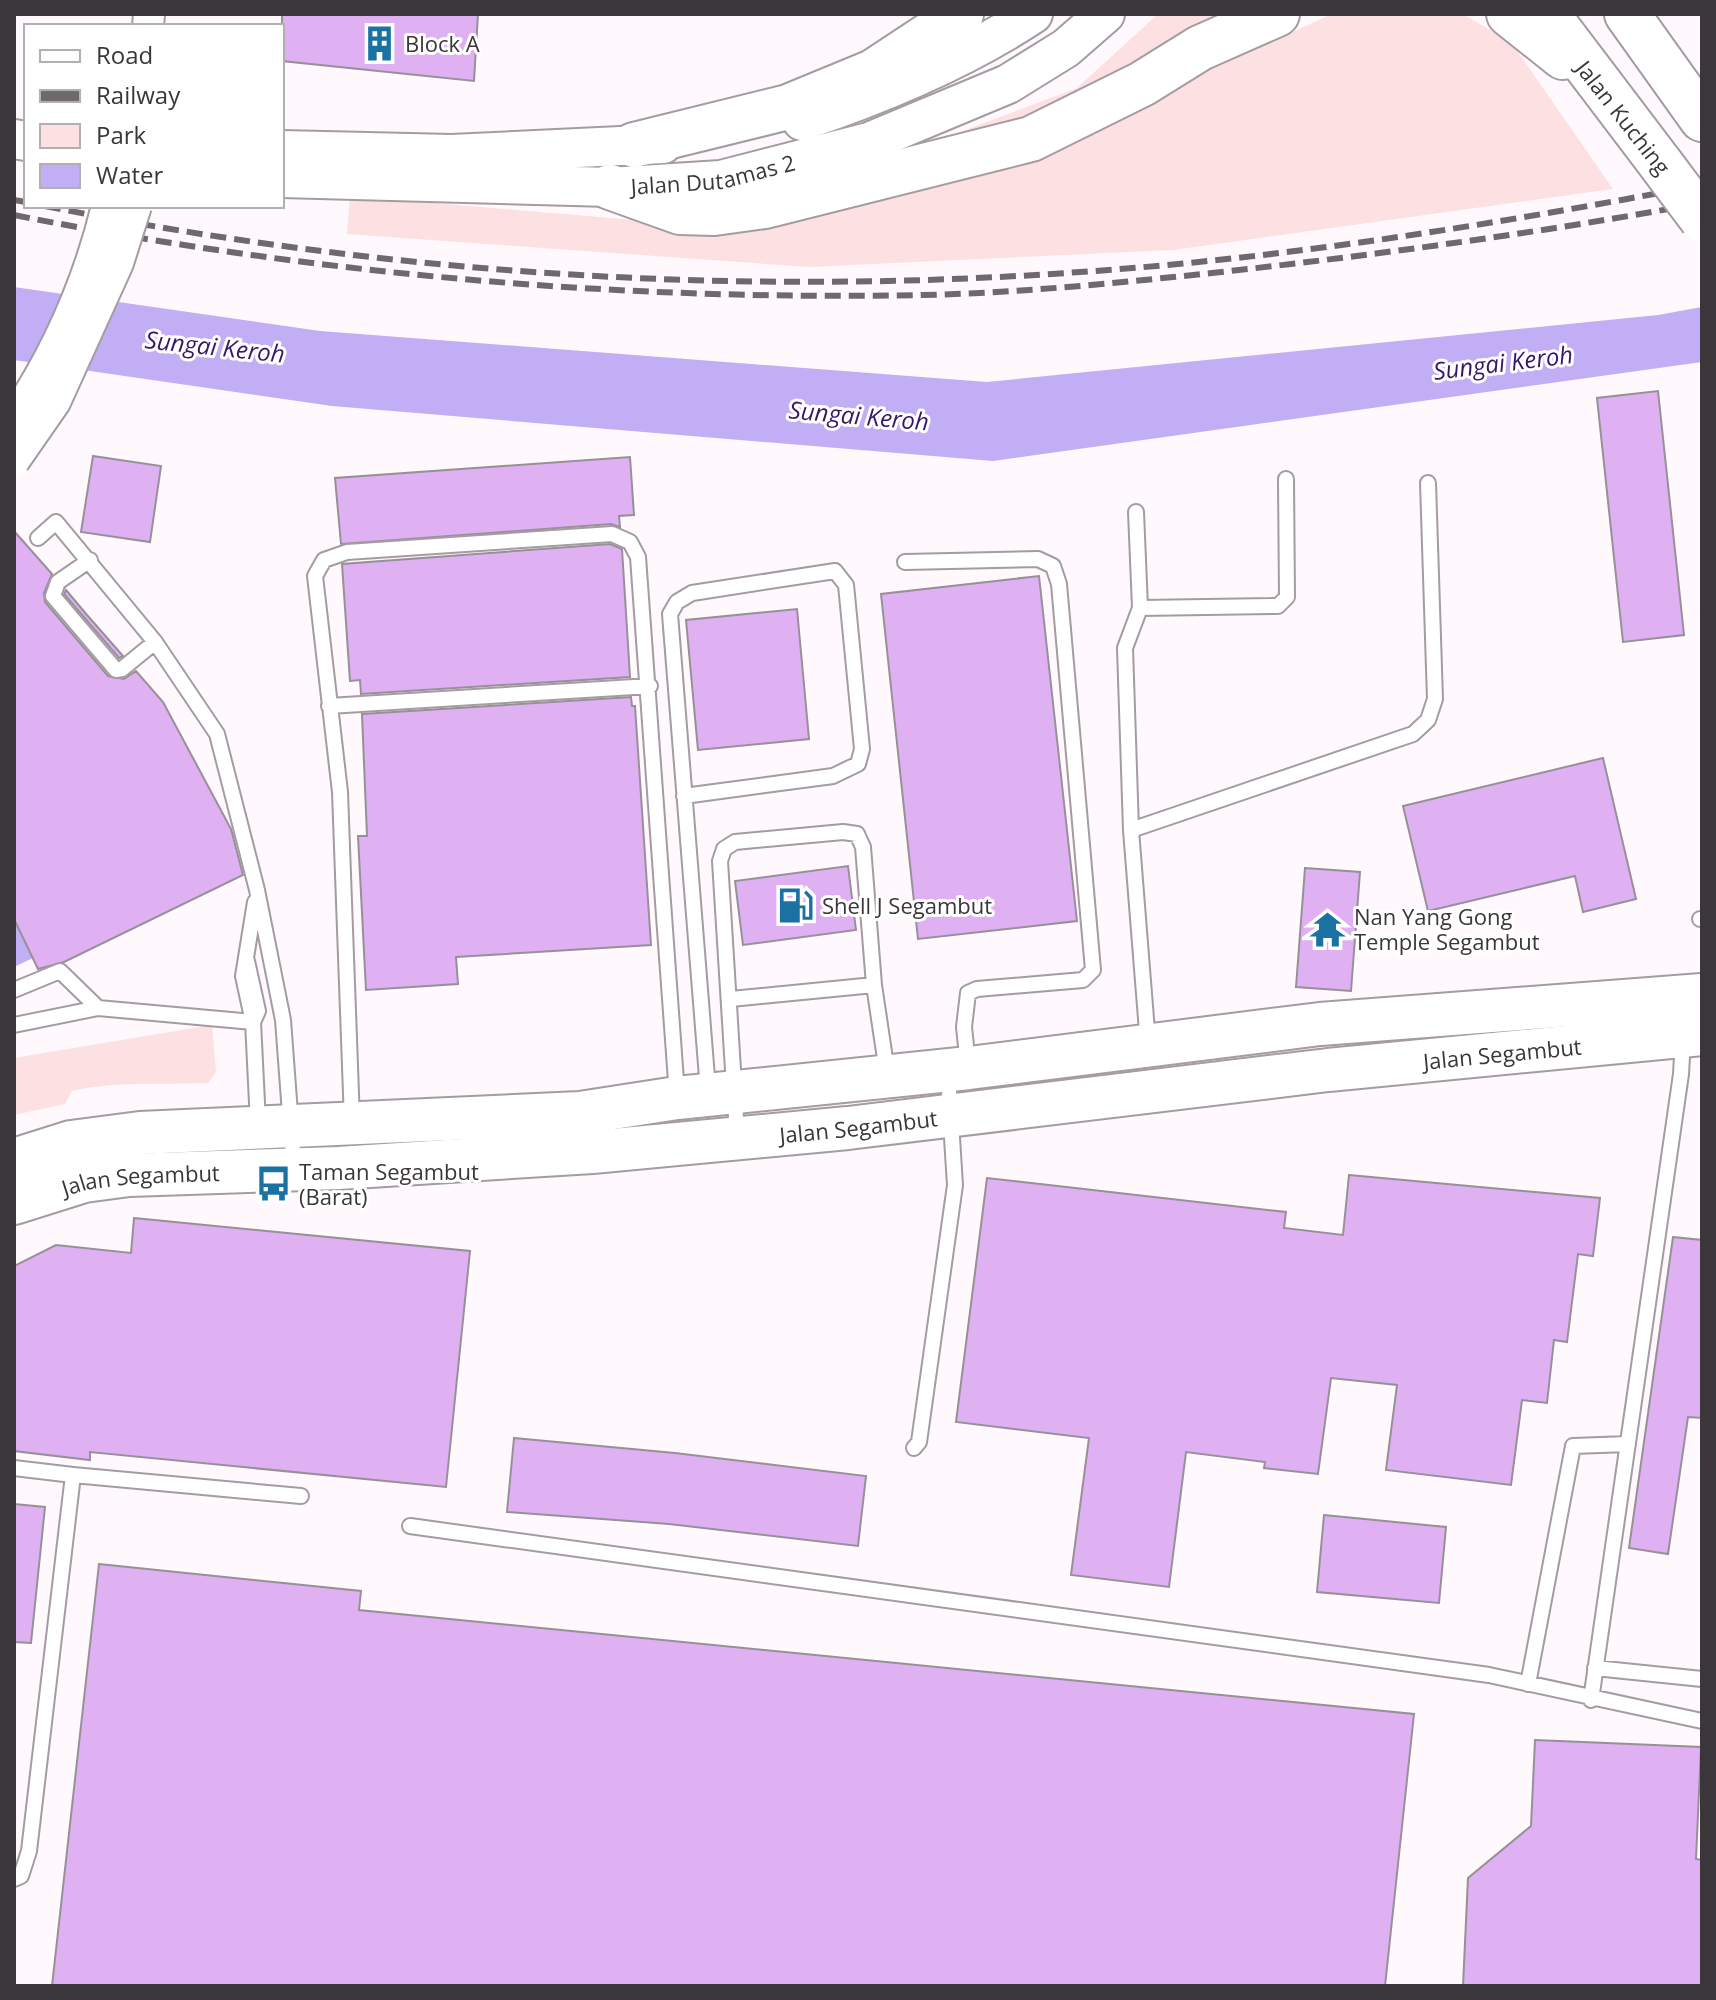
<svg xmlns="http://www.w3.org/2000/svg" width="1716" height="2000" viewBox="0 0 1716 2000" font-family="'Open Sans',sans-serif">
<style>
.green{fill:#fde0e2}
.water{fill:#c2aef5}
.building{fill:#dfb1f2;stroke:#979099;stroke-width:2}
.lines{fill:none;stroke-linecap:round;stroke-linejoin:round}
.service-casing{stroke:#a59ba2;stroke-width:18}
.minor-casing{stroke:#a59ba2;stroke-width:34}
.tertiary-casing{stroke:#a59ba2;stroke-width:42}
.secondary-casing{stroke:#a59ba2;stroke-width:46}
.trunk-casing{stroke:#a59ba2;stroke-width:48}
.service{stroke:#fff;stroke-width:14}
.minor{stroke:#fff;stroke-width:30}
.tertiary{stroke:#fff;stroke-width:38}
.secondary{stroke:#fff;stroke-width:42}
.trunk{stroke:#fff;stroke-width:44}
.rail{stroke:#6e696d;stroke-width:6;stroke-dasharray:16 8;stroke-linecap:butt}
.minor-bridge-casing{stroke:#a59ba2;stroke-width:34;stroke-linecap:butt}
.trunk-bridge-casing{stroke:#a59ba2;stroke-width:48;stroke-linecap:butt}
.minor-bridge{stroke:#fff;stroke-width:30}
.trunk-bridge{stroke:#fff;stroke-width:44}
.labels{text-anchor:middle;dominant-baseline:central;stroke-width:6;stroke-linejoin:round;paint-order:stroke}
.poi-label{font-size:22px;fill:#3b363a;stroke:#fff;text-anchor:start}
.street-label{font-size:22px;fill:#3b363a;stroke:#fff}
.water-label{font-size:24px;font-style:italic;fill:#381768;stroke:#fff}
</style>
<rect width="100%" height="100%" fill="#fff8fd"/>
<path class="green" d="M1158,14H1253L1036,128L920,147L1077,88Z
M1332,14L1466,16L1511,42L1613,189L1173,250L809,267L347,234L350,196L752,230L1068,142L1192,77Z
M212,1025L216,1072L208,1083C163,1085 115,1081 72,1091L65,1104L14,1115V1058Z"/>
<path class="water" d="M14,287L320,331L987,382L1658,315L1702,307V362L993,461L332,406L14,360Z
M14,919L33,958L14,967Z"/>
<path class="building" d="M282,14H478L474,81L282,61Z
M1658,391L1684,635L1623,642L1597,398Z
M93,456L161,466L150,542L81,532Z
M630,457L634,515L619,516L620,527L611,524L341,544L335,478Z
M14,531L52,574L44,593L45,602L108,676L124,679L136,671L163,702L231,829L243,875L64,962L38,969L14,919Z
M610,544L622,549L630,677L361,694L360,680L350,681L342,564Z
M1039,576L1077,921L918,939L881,594Z
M66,590L87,615L123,656L119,658L64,594Z
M797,609L809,739L698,750L686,620Z
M631,697L632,706H635L651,945L456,957L458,984L366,990L358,836H367L362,714Z
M1603,758L1636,899L1583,912L1575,876L1428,911L1403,806Z
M848,866L856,930L743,945L735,881Z
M1305,868L1360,872L1351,991L1296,987Z
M1349,1175L1600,1198L1593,1256L1578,1254L1567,1342L1554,1340L1547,1403L1522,1400L1511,1485L1386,1470L1397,1385L1331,1378L1318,1474L1264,1468L1265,1462L1186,1452L1169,1587L1071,1575L1089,1438L956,1422L987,1178L1286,1212L1284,1228L1343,1235Z
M134,1218L470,1251L446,1487L90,1452V1460L14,1451V1266L56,1245L131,1253Z
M1673,1237L1702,1240V1418L1688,1417L1668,1554L1629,1548Z
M514,1438L675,1453L866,1476L858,1546L669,1524L507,1512Z
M14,1504L45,1507L31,1643L14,1642Z
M1324,1515L1446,1527L1439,1603L1317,1592Z
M99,1564L361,1591L359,1610L1414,1714L1385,1986H52Z
M1535,1740L1701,1747L1696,1859L1702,1860V1986H1463L1468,1878L1531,1826Z"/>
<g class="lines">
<defs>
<path id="service" d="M38,538L56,522L155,642L217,734L257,890L283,1020L294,1167
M90,560L58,582L53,596L116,670L122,669L155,642
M905,562L1038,559L1053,566L1059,584L1093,970L1083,980L977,989L968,993L964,1027L968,1065
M1140,608L1278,606L1287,597L1286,479
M329,706L650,686
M684,796L833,776L858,764L862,749L846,585L835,571L692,593L677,602L670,614L708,1090
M1131,830L1125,648L1140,608L1136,512
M255,902L243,976L253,1022L258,1123
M1700,919H1702
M247,961L258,1011L253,1022
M14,990L60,971L98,1008
M731,999L874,985
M14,1025L98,1008L253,1022
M1148,1044L1131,830L1413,734L1428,720L1435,699L1428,483
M352,1121L340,792L315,576L324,560L347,552L612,534L630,542L638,557L677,1095
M737,1134L720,861L724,849L735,842L843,832L857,834L863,847L874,985L887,1072
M914,1448L919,1442L955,1185L948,1075
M14,1468L73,1475L29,1851L21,1876L14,1879
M73,1475L301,1496
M410,1526L1489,1675L1702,1721
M1595,1668L1702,1679
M1528,1684L1573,1446L1628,1444
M1591,1700L1681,1074L1683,1039"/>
<path id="minor" d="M148,26L149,14"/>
<g id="tertiary">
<path d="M802,121C882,94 962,61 1033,14"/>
<path d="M14,139L26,141"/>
<path d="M282,150L452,154L663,144"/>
<path id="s1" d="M282,178L610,187L721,180L869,142L1008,84L1066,48L1105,14"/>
</g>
<g id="secondary">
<path d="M14,1160L71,1142L140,1133L580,1113L677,1098L969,1068L1320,1024L1702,995"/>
<path id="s2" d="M14,1203L84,1181L129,1175L338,1168L592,1152L848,1128L1328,1070L1702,1034"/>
</g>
<path id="trunk" d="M1509,14L1563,57
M1547,14L1660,163
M1627,14L1702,119
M634,145L788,107L873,72L961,14
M610,187L680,212L714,213L765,206L1031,139L1142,84L1200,48L1277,14"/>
</defs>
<use href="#service" class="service-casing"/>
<use href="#minor" class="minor-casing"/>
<use href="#tertiary" class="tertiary-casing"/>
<use href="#secondary" class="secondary-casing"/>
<use href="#trunk" class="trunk-casing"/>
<use href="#service" class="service"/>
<use href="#minor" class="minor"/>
<use href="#tertiary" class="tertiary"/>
<use href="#secondary" class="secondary"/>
<use href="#trunk" class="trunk"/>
<path class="rail" d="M14,200L26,202
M45,206C385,274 735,297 1080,272C1289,258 1496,224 1702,185
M14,215C312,274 619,301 922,295C1019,293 1116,283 1212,273C1376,255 1539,233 1702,203"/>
<defs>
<path id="minor-bridge" d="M14,418C57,353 89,281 107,206
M14,461L55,402L118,263L136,206"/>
<path id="trunk-bridge" d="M1660,163L1702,219"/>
</defs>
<use href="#minor-bridge" class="minor-bridge-casing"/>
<use href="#trunk-bridge" class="trunk-bridge-casing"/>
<use href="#minor-bridge" class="minor-bridge"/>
<use href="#trunk-bridge" class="trunk-bridge"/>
</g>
<defs>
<symbol id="building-bare" viewBox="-9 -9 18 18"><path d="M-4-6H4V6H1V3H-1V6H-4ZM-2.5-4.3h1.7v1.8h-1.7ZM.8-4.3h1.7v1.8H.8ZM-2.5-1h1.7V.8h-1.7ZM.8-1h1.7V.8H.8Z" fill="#1972a1" stroke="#fff" stroke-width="2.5" paint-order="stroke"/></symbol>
<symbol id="fuel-bare" viewBox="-9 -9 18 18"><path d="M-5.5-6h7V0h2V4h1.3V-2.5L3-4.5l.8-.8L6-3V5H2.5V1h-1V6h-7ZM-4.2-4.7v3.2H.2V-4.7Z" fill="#1972a1" stroke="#fff" stroke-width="2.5" paint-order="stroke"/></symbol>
<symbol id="temple-bare" viewBox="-9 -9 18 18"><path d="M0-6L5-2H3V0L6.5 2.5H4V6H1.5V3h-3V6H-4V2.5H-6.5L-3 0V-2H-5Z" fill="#1972a1" stroke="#fff" stroke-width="2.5" paint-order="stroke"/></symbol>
<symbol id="bus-bare" viewBox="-9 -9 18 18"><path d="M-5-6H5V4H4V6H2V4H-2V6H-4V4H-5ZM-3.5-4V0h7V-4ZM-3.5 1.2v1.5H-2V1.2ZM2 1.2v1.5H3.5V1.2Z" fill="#1972a1" stroke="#fff" stroke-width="2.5" paint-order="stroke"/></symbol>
</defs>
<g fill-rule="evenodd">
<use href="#building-bare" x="354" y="18" width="51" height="51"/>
<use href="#fuel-bare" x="770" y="880" width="51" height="51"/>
<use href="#temple-bare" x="1302" y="904" width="51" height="51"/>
<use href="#bus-bare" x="248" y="1158" width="51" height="51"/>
</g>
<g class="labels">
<g class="poi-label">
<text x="405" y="43">Block A</text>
<text x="822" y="905">Shell J Segambut</text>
<text x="1354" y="916">Nan Yang Gong<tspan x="1354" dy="25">Temple Segambut</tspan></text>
<text x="299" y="1171">Taman Segambut<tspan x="299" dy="25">(Barat)</tspan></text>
</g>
<g class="street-label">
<text transform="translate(1624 117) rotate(52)">Jalan Kuching</text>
<text stroke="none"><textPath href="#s1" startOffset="432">Jalan Dutamas 2</textPath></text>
<text stroke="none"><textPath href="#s2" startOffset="1498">Jalan Segambut</textPath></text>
<text stroke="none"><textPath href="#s2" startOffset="850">Jalan Segambut</textPath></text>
<text stroke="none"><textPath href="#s2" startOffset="130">Jalan Segambut</textPath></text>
</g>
<g class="water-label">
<text transform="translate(215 346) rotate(6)">Sungai Keroh</text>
<text transform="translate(1503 362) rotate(-7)">Sungai Keroh</text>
<text transform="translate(859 415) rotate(5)">Sungai Keroh</text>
</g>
</g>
<rect width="1716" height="2000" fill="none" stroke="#3b363a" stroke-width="32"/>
<rect x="24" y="24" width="260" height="184" fill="#ffffff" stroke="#b1afb0" stroke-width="2"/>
<rect x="40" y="50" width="40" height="12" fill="#ffffff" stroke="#b1afb0" stroke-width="2"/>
<text x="96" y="64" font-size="24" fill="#3b363a">Road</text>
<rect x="40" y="90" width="40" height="12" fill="#6e696d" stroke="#b1afb0" stroke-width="2"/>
<text x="96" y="104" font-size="24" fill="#3b363a">Railway</text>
<rect x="40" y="124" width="40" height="24" fill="#fde0e2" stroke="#b1afb0" stroke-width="2"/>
<text x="96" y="144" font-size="24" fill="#3b363a">Park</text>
<rect x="40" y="164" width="40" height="24" fill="#c2aef5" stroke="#b1afb0" stroke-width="2"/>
<text x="96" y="184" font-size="24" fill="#3b363a">Water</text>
</svg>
